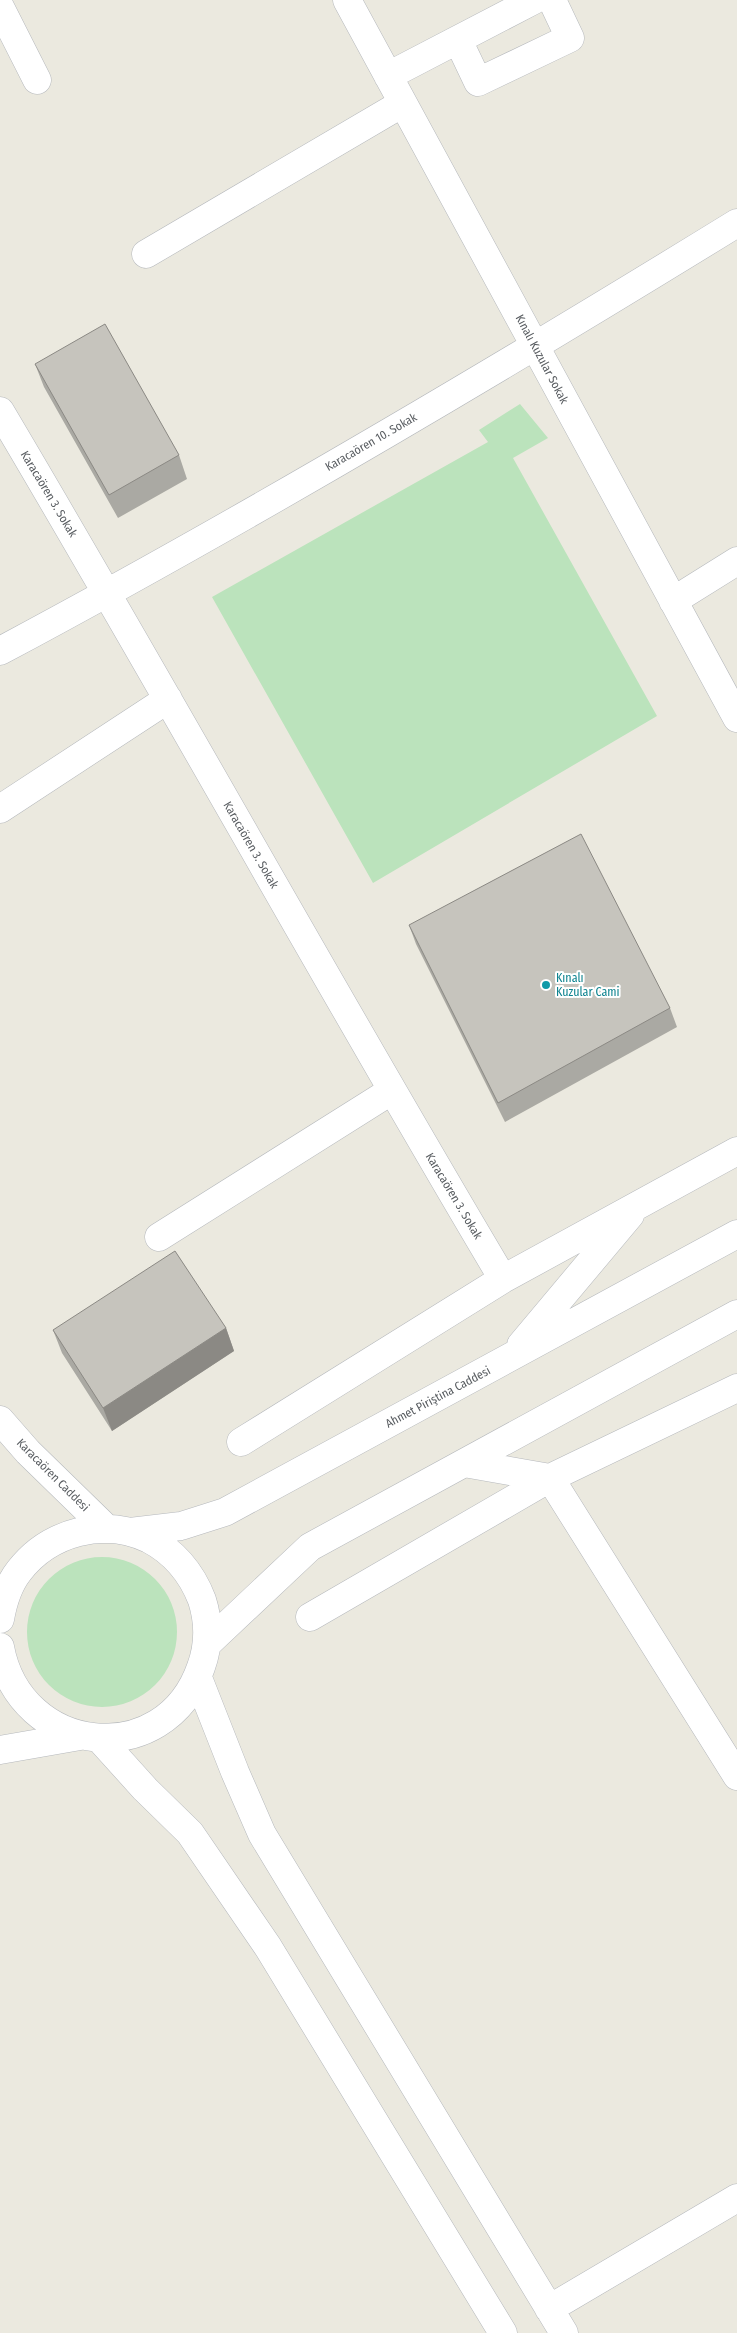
<svg xmlns="http://www.w3.org/2000/svg" width="737" height="2333" viewBox="0 0 737 2333" font-family="'Fira Sans Condensed',sans-serif">
<style>
.green{fill:#bbe3bc}
.lines{fill:none;stroke-linecap:round;stroke-linejoin:round}
.minor-casing{stroke:#b5b8bc;stroke-width:29}
.minor{stroke:#fff;stroke-width:28}
.wall{fill:#aaa9a3}
.shaded-wall{fill:#8b8984}
.building{fill:#c6c4bd;stroke:#8b8984}
.culture-dot{fill:#0f9aa8;stroke:#fff;stroke-width:2}
.labels{text-anchor:middle;dominant-baseline:central;stroke-width:4;stroke-linejoin:round;paint-order:stroke}
.street-label{font-size:12px;fill:#585c60;stroke:#fff}
.culture-label{font-size:12px;fill:#0d838f;stroke:#fff;text-anchor:start}
</style>
<rect width="100%" height="100%" fill="#ebe9df"/>
<path class="green" d="M520,404L548,438L513,458L657,716L373,883L212,597L488,442L479,430Z
M27 1632a75 75 0 1 1 150 0a75 75 0 1 1-150 0Z"/>
<g class="lines">
<defs>
<path id="minor" d="M347,0L737,718
M0,7L37,80
M458,40L478,82L570,38L552,0
M388,76L534,0
M146,254L403,103
M0,411C171,699 332,992 503,1279
M673,601L737,561
M0,651C251,517 495,372 737,223
M0,809L168,699
M159,1237L391,1091
M521,1345L630,1215
M0,1420L28,1452L107,1529
M241,1442L503,1279L737,1151
M464,1463L550,1478L737,1776
M130,1532L181,1526L225,1512L737,1234
M310,1617L550,1478L737,1388
M0,1619C3,1602 8,1585 19,1571C49,1532 104,1517 149,1539C174,1552 192,1574 202,1600C209,1622 209,1645 201,1667C165,1772 20,1756 0,1647
M207,1644L310,1547L737,1314
M198,1678L235,1772L262,1834L564,2333
M99,1738L145,1789L190,1833L268,1947L503,2333
M0,1750L80,1736
M549,2309L737,2198"/>
</defs>
<use href="#minor" class="minor-casing"/>
<use href="#minor" class="minor"/>
</g>
<path class="wall" d="M35,364L179,455L187,479L118,518L44,387Z
M409,925L670,1008L677,1027L505,1122L416,944Z
M226,1328L234,1351L112,1431L62,1353L53,1330Z"/>
<path class="shaded-wall" d="M226,1328L234,1351L112,1431L103,1408Z"/>
<path class="building" d="M105,324L179,455L109,495L35,364Z
M581,834L670,1008L498,1103L409,925Z
M175,1251L226,1328L103,1408L53,1330Z"/>
<circle class="culture-dot" cx="546" cy="985" r="5"/>
<g class="labels">
<g class="street-label">
<text transform="translate(542 359) rotate(62)">Kınalı Kuzular Sokak</text>
<text transform="translate(371 442) rotate(-30)">Karacaören 10. Sokak</text>
<text transform="translate(49 494) rotate(59)">Karacaören 3. Sokak</text>
<text transform="translate(251 845) rotate(60)">Karacaören 3. Sokak</text>
<text transform="translate(454 1196) rotate(59)">Karacaören 3. Sokak</text>
<text transform="translate(438 1397) rotate(-28)">Ahmet Piriştina Caddesi</text>
<text transform="translate(53 1475) rotate(45)">Karacaören Caddesi</text>
</g>
<g class="culture-label">
<text x="556" y="978">Kınalı<tspan x="556" dy="14">Kuzular Cami</tspan></text>
</g>
</g>
</svg>
